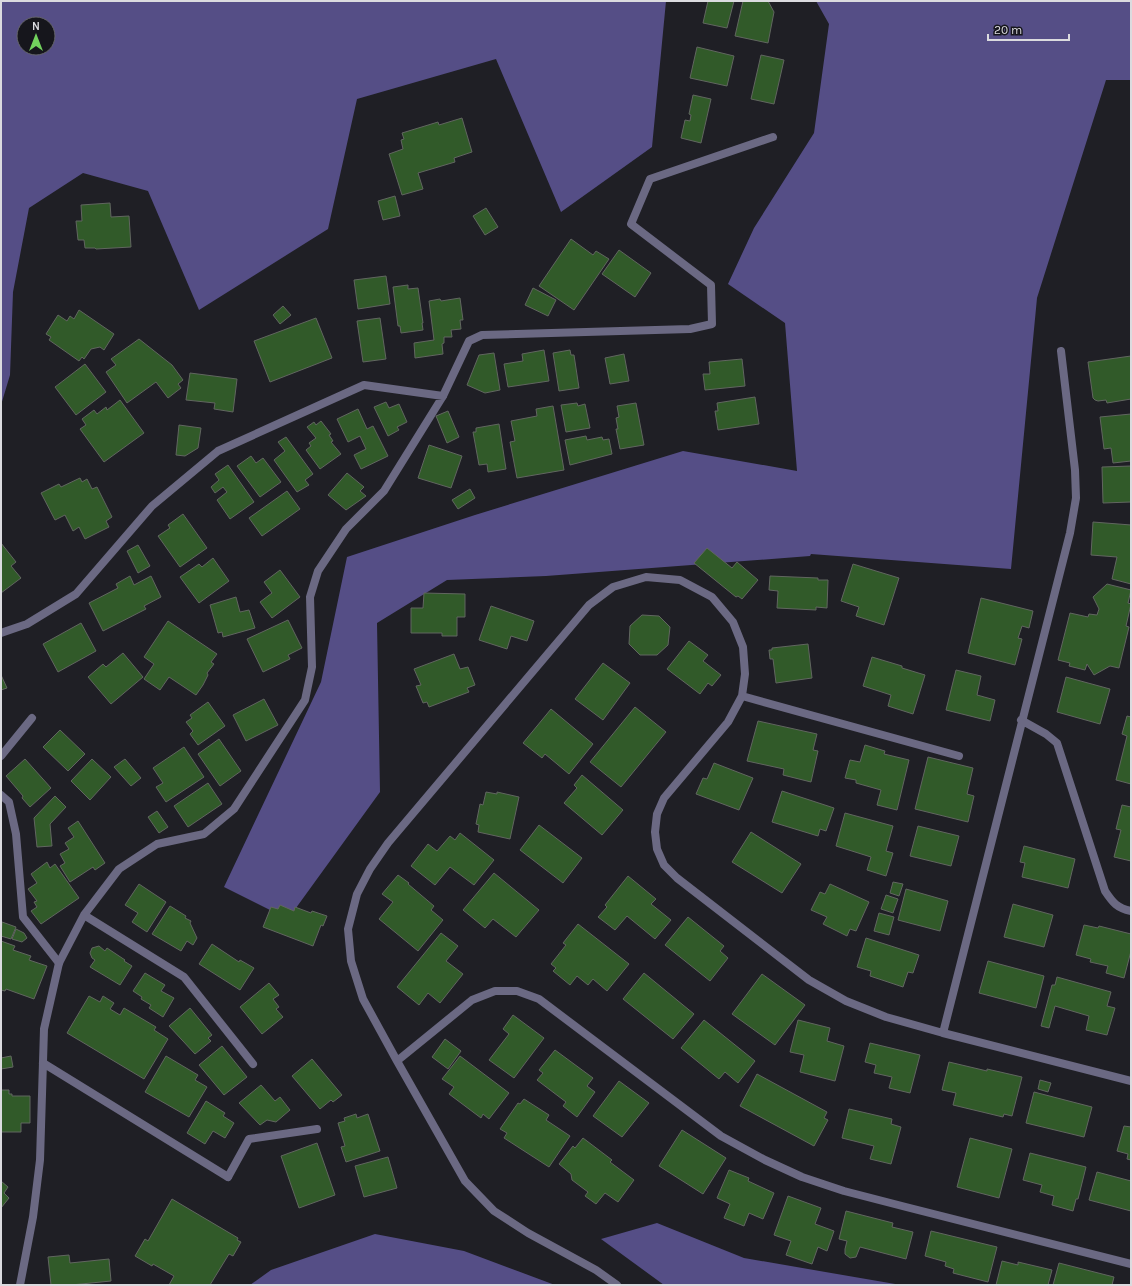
<svg xmlns="http://www.w3.org/2000/svg" width="1132" height="1286" viewBox="0 0 1132 1286" font-family="Karla,sans-serif">
<style>
.forest{fill:#554e86;fill-rule:evenodd}
.building{fill:#315a29;stroke:#616660}
.lines{fill:none;stroke-linecap:round;stroke-linejoin:round}
.service{stroke:#6b6983;stroke-width:8}
.minor{stroke:#6b6983;stroke-width:8}
</style>
<rect width="100%" height="100%" fill="#1f1f25"/>
<path class="forest" d="M1,1H666L652,147L561,212L496,59L357,99L328,229L199,310L148,191L83,173L29,208L13,292L10,375L1,405ZM24,24H48V48H24Z
M816,1H1131V80H1106L1037,298L1011,569L811,554L810,556L546,576L447,580L377,623L380,792L288,919L224,887L321,682L347,557L475,515L683,451L797,471L785,323L728,284L754,228L814,133L829,24Z
M657,1223L744,1258L901,1285H664L601,1239Z
M375,1234L464,1251L555,1285H250L271,1270Z"/>
<path class="building" d="M708,1H734L727,28L703,23Z
M743,1H768L774,12L768,43L735,36Z
M697,47L734,56L727,86L690,78Z
M761,55L784,60L774,104L751,99Z
M693,95L711,99L701,143L681,138L685,120L690,121L691,115L689,114Z
M462,118L472,152L454,158L455,162L418,173L423,189L402,195L389,154L403,149L401,140L404,139L402,133L438,122L439,125Z
M395,196L400,216L383,220L378,201Z
M110,203L111,217L129,216L131,247L96,249L95,248H85L84,240H78L76,221H82L81,205Z
M486,208L498,227L485,235L473,216Z
M571,239L593,255L596,251L609,259L574,310L539,286Z
M619,250L651,273L635,297L602,274Z
M386,276L390,304L358,309L354,280Z
M408,285V289L418,288L423,323H422L423,330L401,333L400,326H398L393,287Z
M533,288L556,300L548,316L525,305Z
M460,298L463,320H460L461,329L451,330L452,337H444V343L442,344L443,354L415,358L414,343L434,340L429,301L440,299L441,301Z
M283,306L291,315L280,324L273,315Z
M79,310L114,334L104,350L100,347L91,349L84,359L82,357L79,361L49,340L51,337L46,334L58,315L67,321L70,316L74,319Z
M316,318L332,358L270,382L254,341Z
M380,318L386,359L363,362L357,321Z
M139,339L172,365L183,380L178,384L181,388L168,398L156,382L127,403L106,372L116,365L111,359Z
M544,350L549,381L508,387L504,364L523,361L522,354Z
M570,350L571,355H574L579,388L559,391L553,353Z
M494,353L500,390L485,393L467,385L479,355Z
M624,354L629,381L610,384L605,358Z
M1131,356V399L1107,403L1106,400L1098,401L1095,400L1093,398L1088,362Z
M742,359L745,386L705,390L703,374H710L709,362Z
M85,364L106,392L76,415L55,387Z
M190,373L237,379L233,412L214,409L215,403L186,400Z
M755,397L759,424L718,430L715,411H718L717,403Z
M120,400L144,433L104,462L80,429L86,425L82,419L94,410L97,414L106,407L107,410Z
M386,402L389,408L399,404L407,422L397,427L399,430L388,436L374,407Z
M577,403L578,406L585,404L590,428L566,432L561,405Z
M636,403L644,445L620,449L616,429H618L616,418L619,417L617,406Z
M553,406L564,470L517,478L510,442L515,441L511,421L537,416L536,409Z
M358,409L367,429L373,426L388,456L361,469L354,455L366,449L360,436L348,442L337,419Z
M448,411L459,437L447,443L436,416Z
M1131,414V461L1113,463L1111,448L1104,449L1100,417Z
M321,421L331,434L329,435L333,441L331,442L341,454L320,469L306,450L311,446L309,443L316,438L307,427L314,422L316,425Z
M499,424L506,469L488,472L487,464L479,465L473,432H476V428Z
M179,425L201,428L198,448L185,456L176,455Z
M586,436L587,440L602,437L603,440L609,439L612,454L570,465L565,440Z
M286,437L313,474L305,480L309,485L297,492L274,460L285,451L278,442Z
M429,445L462,456L451,488L418,478Z
M251,456L256,463L263,458L281,482L260,497L237,466Z
M228,465L254,502L230,519L217,500L227,492L223,487L215,493L211,487L219,480L215,474Z
M1131,466V502L1103,503L1102,467Z
M347,473L364,487L360,491L366,496L346,510L328,495Z
M80,478L82,482L87,479L92,489L97,487L112,517L106,521L109,527L85,539L79,527L73,531L65,515L55,520L41,493L59,484L61,487Z
M470,489L475,498L458,509L452,500Z
M287,491L300,509L262,536L249,518Z
M183,514L207,548L180,567L158,536L170,528L168,525Z
M1093,522L1131,525V584L1112,579L1117,557L1091,555Z
M1,543L16,562L11,566L21,578L1,593Z
M138,545L150,566L138,573L127,551Z
M707,548L732,568L737,562L758,580L742,599L738,596L736,597L694,563Z
M213,558L229,581L199,603L180,577L199,564L202,567Z
M853,564L899,578L884,625L856,616L859,607L841,601Z
M280,570L300,597L272,618L260,602L272,593L264,582Z
M130,576L134,585L151,576L161,597L144,606L146,609L103,631L89,603L118,588L116,584Z
M770,576L818,578V580H828L827,608L816,607V610L777,608L778,591L769,590Z
M1107,584L1131,590L1128,603L1131,604L1126,626L1129,627L1119,668L1110,666L1094,675L1087,664L1085,670L1069,666L1070,663L1058,660L1070,613L1088,617L1089,614L1097,615L1099,609L1093,597Z
M424,593L465,594V617H457V636H442V633H411V608H423Z
M236,597L240,612L249,610L255,628L223,637L222,632L218,633L210,605Z
M981,598L1033,611L1029,628L1022,626L1018,638L1022,639L1015,665L968,653Z
M491,606L534,621L527,641L511,636L507,649L479,640Z
M642,615L659,616L670,627L668,645L657,655H640L629,644L630,626Z
M288,620L302,648L288,655L290,659L263,672L247,639Z
M168,621L217,654L211,662L214,664L207,673L208,675L203,685L196,695L169,677L160,690L144,679L154,664L144,657Z
M81,623L96,651L58,672L43,644Z
M689,641L708,655L703,661L721,675L712,686L708,683L700,694L667,669Z
M808,644L812,678L776,683L773,659H770L769,650H772V648Z
M123,653L143,677L111,704L88,677L103,664L106,667Z
M454,654L460,669L468,667L475,685L467,688L469,692L429,707L427,702L423,703L416,686L421,685L414,669Z
M872,657L902,666V668L925,675L913,714L888,706L891,695L863,686Z
M603,663L630,683L603,720L575,699Z
M956,670L981,676L977,695L995,700L990,721L946,710Z
M1,675L7,688L1,690Z
M1066,677L1110,689L1100,724L1057,712Z
M264,699L278,725L246,741L233,715Z
M208,702L225,726L198,745L190,734L193,731L186,722L192,718L190,715Z
M635,707L666,732L621,787L590,762Z
M551,709L593,744L569,774L545,754L542,758L523,743Z
M1127,716L1131,717V784L1116,780L1127,736L1122,734Z
M758,721L817,734L813,750L818,751L811,782L783,775L784,769L747,761Z
M60,730L85,754L68,771L43,747Z
M219,739L241,771L220,786L198,754Z
M865,745L885,751L884,754L909,760L897,810L877,805L881,790L856,783V780L845,778L850,760L860,762Z
M184,747L204,777L166,802L156,787L163,783L153,768Z
M928,757L973,768L967,794L974,796L968,822L915,809Z
M25,759L51,788L30,807L22,798L23,796L6,776Z
M92,759L111,777L90,800L71,781Z
M125,759L141,778L131,786L114,767Z
M714,763L753,778L739,810L696,794L703,778L707,779Z
M582,775L623,810L602,835L564,803L577,788L574,785Z
M208,783L222,804L188,827L174,806Z
M782,791L834,808L826,831L820,829L818,836L772,822Z
M486,792L497,794V792L519,797L510,839L478,832L479,825L476,824L480,804L483,805Z
M55,796L66,807L50,824L52,846L37,847L34,818Z
M1122,805L1131,807V861L1114,857L1121,830L1116,829Z
M157,811L168,827L159,833L148,817Z
M845,813L893,826L886,851L893,853L886,876L867,870L871,857L836,846Z
M78,821L105,863L95,870L93,867L70,882L60,866L65,863L60,854L69,849L65,843L74,837L68,828Z
M539,825L582,858L563,883L520,850Z
M918,826L959,836L951,866L910,856Z
M751,832L801,864L782,893L732,862Z
M460,833L494,860L474,885L450,867L435,885L411,866L428,844L437,851L450,836L455,840Z
M1024,846L1075,859L1068,888L1022,877L1025,863L1020,862Z
M47,862L50,868L55,864L79,898L41,924L31,911L37,907L34,902L37,901L28,889L37,883L31,874Z
M494,873L539,910L516,937L493,919L485,928L463,910Z
M398,875L409,883L408,884L434,906L431,910L443,920L418,951L379,919L393,902L382,894Z
M628,876L656,899L651,904L671,920L655,939L627,916L615,930L598,917L607,907L605,905Z
M893,882L903,884L899,896L890,893Z
M139,884L166,902L147,932L132,922L138,913L125,905Z
M830,884L869,902L856,931L850,929L847,936L823,924L827,917L811,910L820,892L825,894Z
M906,889L948,901L940,931L898,920Z
M886,895L898,899L893,913L881,909Z
M1013,904L1053,915L1044,947L1004,937Z
M280,905L294,911L295,907L311,913L312,911L327,916L323,926L321,925L313,946L263,927L271,907L278,909Z
M170,906L186,916L185,918L191,921L190,923L197,938L193,945L187,941L181,951L152,934Z
M879,913L894,917L889,935L874,931Z
M688,917L724,946L720,951L728,958L710,981L665,945Z
M2,922L16,927L11,939L1,936Z
M578,924L629,964L607,991L593,979L588,985L577,976L570,985L553,971L556,968L551,964L566,945L563,943Z
M1084,925L1098,928L1099,926L1131,934V951L1124,978L1106,973L1108,966L1090,962L1091,959L1076,955Z
M16,929L24,933L27,938L22,942L12,939Z
M441,933L458,946L446,961L463,974L440,1003L428,993L419,1005L397,987Z
M866,938L919,955L913,973L908,972L903,987L870,976L871,971L857,967Z
M1,941L15,946L13,950L31,956L29,960L47,966L34,999L6,989L5,991L1,990Z
M212,944L239,962L240,960L254,968L240,990L199,964Z
M99,946L105,951L107,948L125,960L124,961L132,966L120,985L90,967L95,960L92,958L90,953L92,948Z
M988,961L1044,976L1036,1008L979,993Z
M145,973L165,985L161,991L174,998L163,1017L149,1008L151,1005L141,999L142,997L133,991Z
M644,973L694,1014L673,1039L623,999Z
M762,974L805,1005L775,1045L732,1014Z
M1057,977L1111,992L1107,1006L1115,1008L1107,1035L1086,1030L1089,1016L1055,1006L1049,1028L1041,1026L1052,985H1055Z
M269,983L279,995L273,999L279,1007L276,1009L283,1017L262,1034L240,1007Z
M89,996L100,1002L103,996L114,1003L110,1009L120,1015L124,1008L156,1027L154,1030L168,1039L144,1079L67,1033Z
M190,1008L212,1035L208,1038L211,1041L195,1054L169,1026Z
M513,1015L544,1038L514,1078L489,1060L509,1034L503,1029Z
M704,1020L755,1061L738,1083L725,1072L719,1079L681,1048Z
M798,1020L830,1028L827,1041L844,1046L835,1081L800,1072L804,1055L790,1052Z
M445,1039L461,1051L448,1069L432,1057Z
M870,1043L920,1055L910,1093L889,1088L892,1077L874,1073L876,1065L865,1062Z
M222,1046L247,1077L224,1095L199,1065Z
M555,1050L593,1078L587,1086L595,1092L577,1117L563,1106L566,1102L537,1080L543,1073L539,1070Z
M11,1056L13,1067L1,1069V1058Z
M166,1056L198,1075L195,1080L207,1087L189,1117L145,1092Z
M460,1056L509,1093L489,1119L483,1114L481,1118L449,1094L454,1087L442,1079Z
M312,1059L342,1095L333,1102L331,1100L320,1109L292,1076Z
M949,1062L987,1071V1069L1022,1077L1012,1116L1004,1114L1003,1117L953,1105L956,1093L942,1090Z
M757,1074L827,1112L824,1118L828,1120L814,1146L740,1106Z
M1040,1080L1051,1083L1048,1092L1038,1089Z
M619,1081L649,1103L622,1137L593,1116Z
M261,1085L275,1101L280,1097L290,1110L276,1122L267,1120L260,1125L239,1103Z
M1,1090H9V1094H12V1096H30V1123H21V1132H1Z
M1034,1092L1092,1107L1084,1137L1026,1123Z
M524,1099L549,1115L546,1120L570,1136L549,1167L504,1138L507,1133L500,1129L518,1103L520,1104Z
M206,1101L225,1113L223,1116L234,1123L225,1138L213,1131L205,1144L187,1133Z
M849,1109L892,1119L891,1124L901,1127L891,1164L870,1159L874,1146L842,1138Z
M356,1114L357,1118L368,1114L380,1151L346,1162L341,1147L345,1146L338,1123L345,1121L344,1118Z
M1124,1126L1131,1127V1160L1127,1159L1128,1154L1117,1151Z
M682,1130L726,1158L703,1194L659,1166Z
M583,1138L612,1160L610,1162L634,1180L618,1202L605,1193L596,1204L585,1196L588,1192L572,1180L571,1174L559,1164L573,1146L575,1148Z
M970,1138L1012,1149L999,1198L957,1187Z
M317,1143L335,1195L299,1208L281,1156Z
M1030,1153L1086,1167L1078,1199H1076L1073,1211L1052,1205L1054,1196L1040,1192L1042,1185L1023,1180Z
M388,1157L397,1188L364,1197L355,1166Z
M729,1170L749,1178L748,1181L774,1193L763,1219L749,1213L744,1226L724,1218L730,1204L717,1198Z
M1097,1172L1131,1181V1211L1089,1200Z
M1,1181L8,1187L4,1193L9,1198L1,1208Z
M788,1196L821,1208L815,1224L834,1231L827,1251L818,1247L812,1264L786,1255L791,1241L774,1235Z
M172,1199L238,1238L237,1240L241,1242L233,1256L229,1254L210,1285H169L174,1276L153,1264L152,1266L135,1256L145,1239L148,1241Z
M846,1211L893,1223L892,1227L913,1232L906,1259L860,1247L856,1257L850,1258L845,1254V1249L847,1241L839,1239Z
M931,1231L997,1247L988,1282L953,1273L954,1269L945,1266L946,1262L925,1256Z
M69,1255L70,1263L109,1259L111,1281L71,1285H51L48,1257Z
M1002,1261L1018,1265V1262L1052,1270L1048,1285H996Z
M1059,1263L1114,1277L1112,1285H1053Z"/>
<g class="lines">
<path class="service" d="M443,396L469,341L482,335L690,329L712,324L711,285L631,224L650,179L773,137
M1,756L32,718
M1,795L9,802L16,834L23,917L59,963
M228,1177L249,1139L317,1129"/>
<path class="minor" d="M1,633L27,624L76,594L152,506L218,451L364,385L443,396L384,491L346,529L318,571L310,597L312,667L305,700L234,809L204,834L157,844L119,869L84,915L59,963L44,1029L40,1160L33,1217L20,1285
M742,696L959,756
M1021,720L1046,734L1057,743L1105,891C1113,903 1117,908 1131,911
M84,915L184,977L253,1064
M943,1033L1070,533L1076,498L1075,470L1061,351
M397,1061L472,1000L495,991H517L539,999L721,1136L765,1160L802,1177L844,1191L906,1207L1131,1264
M43,1063L228,1177
M617,1285L596,1270L528,1233L494,1211L465,1181L397,1061L363,999L351,961L348,929L357,894L370,869L388,843L589,605L613,587L646,577L680,580L712,597L733,622L743,647L745,674L742,696L728,722L664,798L657,814L655,832L657,849L664,865L677,878L809,980L846,1001L886,1017L943,1033L1131,1081"/>
</g>
<rect width="1132" height="1286" fill="none" stroke="#dbdbdf" stroke-width="4"/>
<g transform="translate(36 36)"><circle r="19" fill="#16161c" stroke="#65656a"/>
<path d="M0-3L7 15L0 10L-7 15Z" fill="#72d25d"/>
<text y="-6" font-size="11" font-weight="bold" text-anchor="middle" fill="#dbdbdf">N</text>
</g>
<path d="M988 34v6h81v-6" fill="none" stroke="#dbdbdf" stroke-width="2"/>
<text x="994" y="34" font-size="12" fill="#dbdbdf" stroke="#16161c" stroke-width="3" paint-order="stroke">20 m</text>
</svg>
